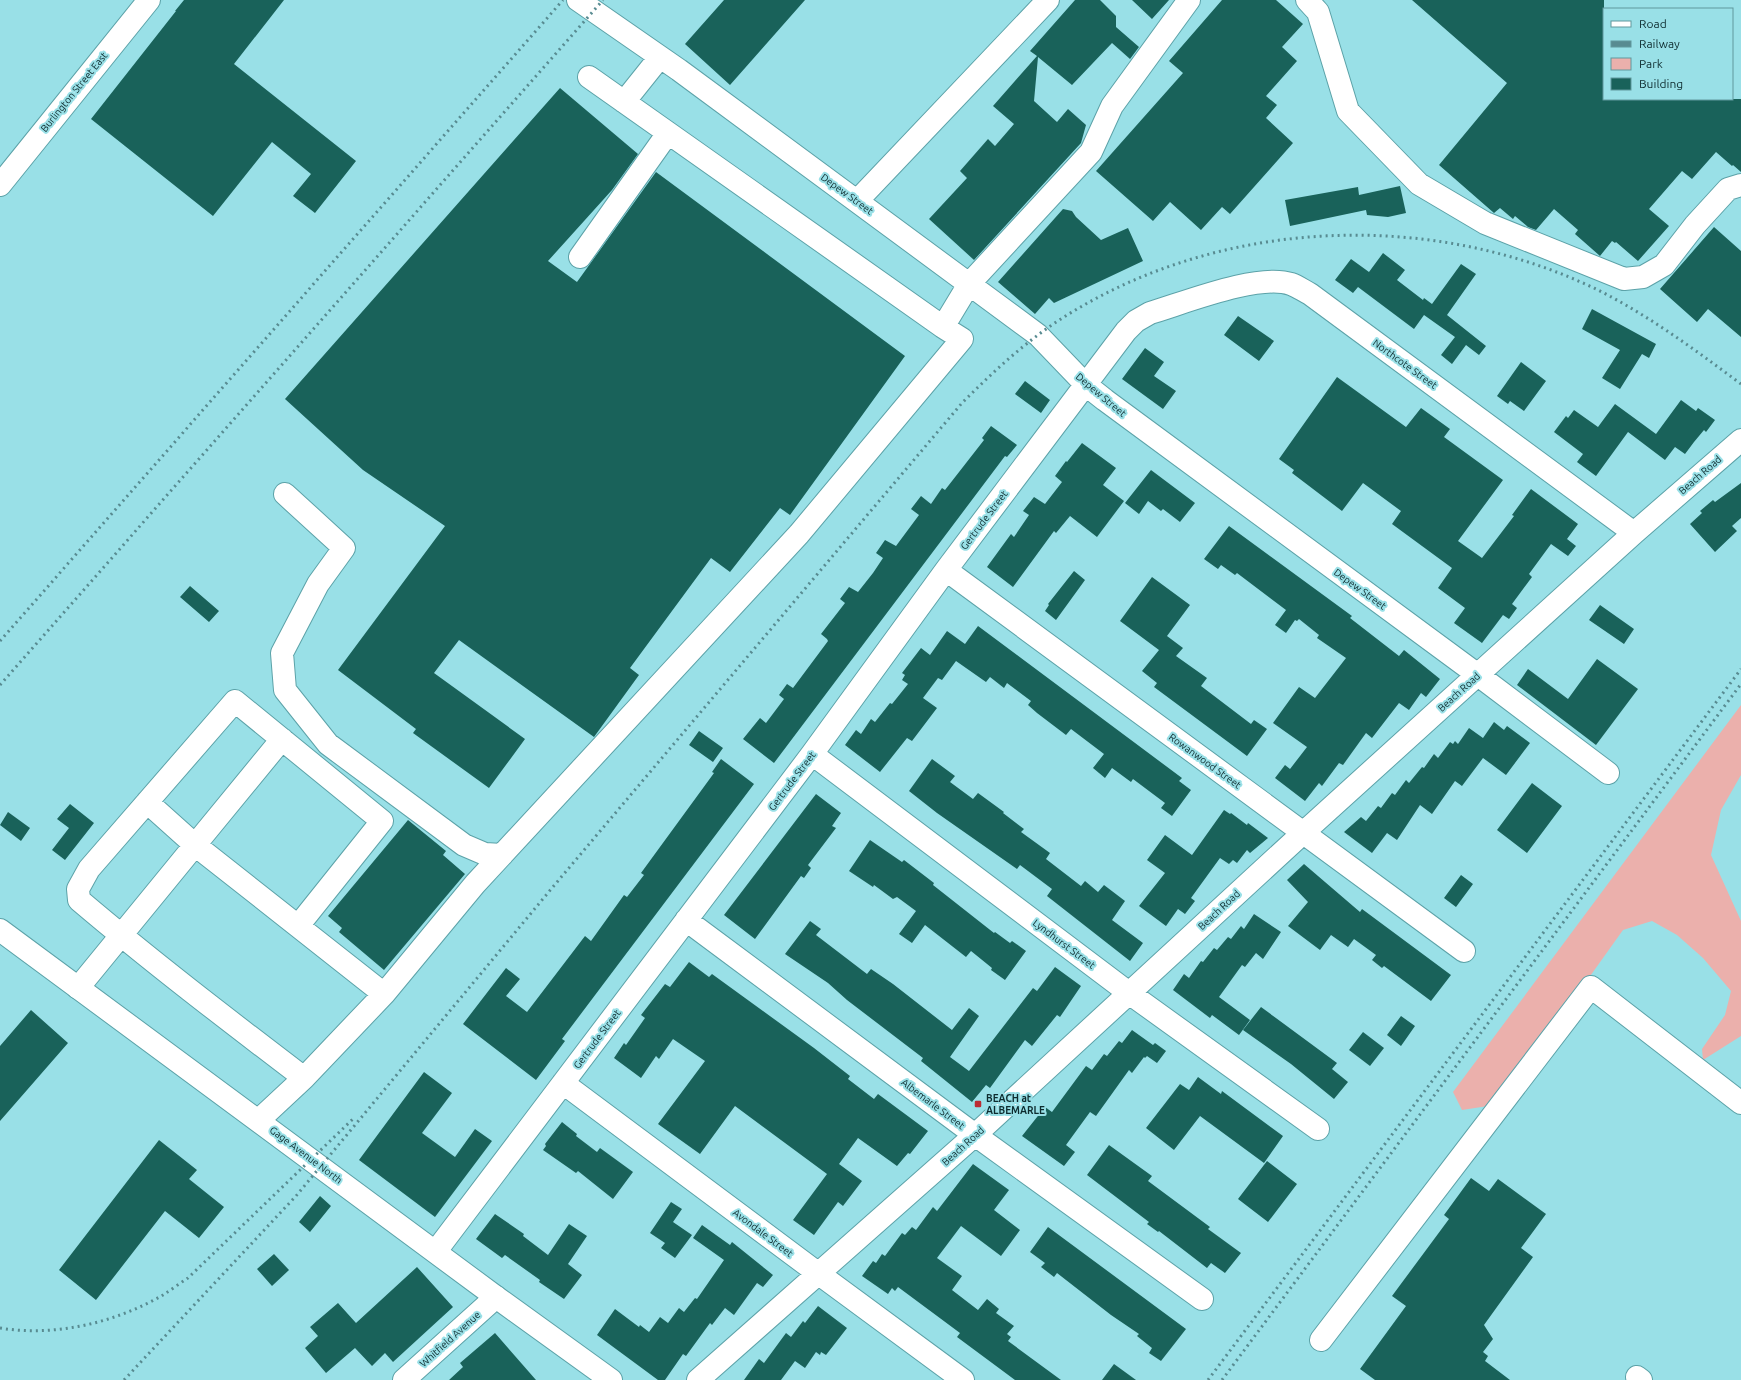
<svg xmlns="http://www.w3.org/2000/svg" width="1741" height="1380" viewBox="0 0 1741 1380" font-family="Ubuntu,sans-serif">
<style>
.green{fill:#ebb0ac}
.building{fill:#19625a}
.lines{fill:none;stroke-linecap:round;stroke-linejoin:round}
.minor-casing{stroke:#5ca2a8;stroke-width:24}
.major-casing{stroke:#5ca2a8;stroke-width:24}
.minor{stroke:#fff;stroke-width:22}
.major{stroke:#fff;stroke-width:22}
.rail{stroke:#588b91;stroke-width:3;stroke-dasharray:2 4;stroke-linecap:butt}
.poi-dot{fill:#bb2b32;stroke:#99e0e7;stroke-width:1.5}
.labels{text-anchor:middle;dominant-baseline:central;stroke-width:4;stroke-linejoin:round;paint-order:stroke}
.street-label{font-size:10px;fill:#0e2c2f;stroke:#99e0e7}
.poi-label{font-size:10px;font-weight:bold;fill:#0e2c2f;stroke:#99e0e7;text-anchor:start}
</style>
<rect width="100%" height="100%" fill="#99e0e7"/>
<path class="green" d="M1741,705V775L1721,810L1711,855L1741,921V1036L1703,1060L1702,1049L1725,1015L1731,991L1703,958L1677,935L1652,921L1623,930L1563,1014L1488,1106L1462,1110L1453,1092Z"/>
<path class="building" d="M184,0H284L234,64L356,161L315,213L293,196L311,174L272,142L213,216L91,119L176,11H175Z
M724,0H805L730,85L685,44Z
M1075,0H1100L1116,16V27L1139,47L1130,59L1112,43L1072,85L1038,57L1034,101L1057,122L1068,109L1086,125L1081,143L974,260L929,219L967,178L960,171L988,139L995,146L1014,124L993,106L1037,56L1030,51Z
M1132,0H1169L1152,19Z
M1222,0H1276L1303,24L1282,47L1297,61L1266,96L1277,105L1266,118L1293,143L1230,214L1222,207L1201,230L1170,202L1153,221L1096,171L1183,73L1169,61Z
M1412,0H1604V99H1741V172L1733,165L1732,166L1716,152L1692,179L1682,171L1649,209L1669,226L1638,261L1616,242L1615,243L1612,241L1600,256L1575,234L1578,230L1554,209L1536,230L1528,227L1515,216L1513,219L1500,208L1494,213L1439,165L1507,83Z
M560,88L638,154L612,190L548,261L577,282L656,172L905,356L790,515L780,508L730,572L711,558L630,668L639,675L594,737L459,640L434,673L525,739L489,788L413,733L416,729L338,670L445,526L363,470L285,399Z
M1400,186L1406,213L1388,217L1367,215L1366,210L1290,226L1285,200L1358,187L1359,195Z
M1063,209L1072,211L1076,217L1101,240L1128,228L1143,261L1054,303L1049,298L1035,314L998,282Z
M1714,227L1741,251V337L1708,309L1697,322L1660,289Z
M1383,253L1405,270L1397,280L1423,300L1424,298L1432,304L1461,264L1476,274L1447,315L1486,346L1479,355L1466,345L1452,364L1441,355L1455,337L1424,315L1414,329L1358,287L1353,293L1335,280L1351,259L1369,272Z
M1592,309L1656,344L1649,358L1642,354L1620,389L1602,378L1620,350L1582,329Z
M1238,316L1274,341L1259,361L1224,335Z
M1145,348L1164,362L1154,376L1176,391L1163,409L1122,379Z
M1521,362L1546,381L1524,411L1510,401L1508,404L1497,396Z
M1337,377L1406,427L1421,408L1450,429L1444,437L1503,480L1458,541L1482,558L1514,516L1512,515L1531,489L1578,524L1567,539L1576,546L1568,556L1551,544L1529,574L1532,577L1512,604L1517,608L1509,619L1503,615L1482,643L1454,623L1465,608L1438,588L1452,568L1392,524L1401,511L1363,483L1342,511L1292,473L1294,470L1279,459Z
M1025,381L1050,400L1041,413L1015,394Z
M1681,400L1696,411L1698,408L1715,420L1706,432L1704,430L1694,442L1685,454L1675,447L1665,460L1628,432L1596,476L1577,462L1583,454L1554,432L1566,416L1568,418L1574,410L1598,427L1615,404L1656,434Z
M991,426L1017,445L1007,457L1005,456L774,763L743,739L760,718L766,723L784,699L779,695L787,684L793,688L828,641L827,639L821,634L845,603L840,599L849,587L858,592L873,573L883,558L876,553L885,540L896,546L919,515L911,509L921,496L931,504L942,488L945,490L984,440L982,438Z
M1082,443L1116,468L1103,485L1124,501L1097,537L1070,516L1056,533L1054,531L1013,587L987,567L1011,534L1014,537L1029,515L1023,511L1034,497L1045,504L1062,482L1055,476L1066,461L1067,462Z
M1151,470L1195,503L1180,522L1163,509L1161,511L1148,501L1139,514L1125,503Z
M1741,483V518L1732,526L1737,531L1715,552L1690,524L1702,513L1700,511L1713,500L1715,502Z
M1229,526L1352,616L1350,618L1399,656L1404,650L1440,679L1426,697L1421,693L1409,710L1399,703L1372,738L1366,733L1343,765L1339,763L1322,786L1319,783L1305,801L1275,778L1285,765L1290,769L1307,747L1273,723L1299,687L1315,698L1346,658L1317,638L1319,635L1299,619L1297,621L1295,620L1286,633L1275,625L1286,610L1237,573L1235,575L1221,565L1218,569L1204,559Z
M1074,571L1085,580L1056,620L1045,611L1049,605L1048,604Z
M1152,577L1190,605L1167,636L1183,648L1176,656L1207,678L1201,686L1251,724L1254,720L1267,729L1247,756L1154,687L1157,683L1142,671L1159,650L1120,621Z
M190,586L219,611L209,622L180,597Z
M1600,605L1634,629L1624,644L1589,620Z
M978,626L1182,778L1179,781L1191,790L1172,816L1161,808L1165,803L1133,779L1131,782L1112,768L1105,778L1093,768L1104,754L1071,729L1066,735L1037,713L1028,705L1031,701L1007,683L1004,688L990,677L986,682L956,661L942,680L938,678L923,698L937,708L912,741L907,738L880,772L845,745L856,730L861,734L871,719L875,722L890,703L892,704L908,684L902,680L905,675L902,673L921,648L930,655L947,631L965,644Z
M1597,659L1638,689L1596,745L1517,685L1528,669L1568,699Z
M1494,722L1504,730L1507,726L1530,743L1506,775L1483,758L1462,786L1455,781L1432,814L1420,805L1397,840L1387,833L1372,853L1344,832L1361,817L1366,821L1378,806L1381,808L1392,793L1395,795L1406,780L1409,783L1422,767L1424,768L1434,754L1438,758L1450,742L1453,744L1455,741L1458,744L1469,728L1483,738Z
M699,731L723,748L713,762L689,745Z
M721,759L754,784L562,1039L565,1041L536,1080L463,1024L506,968L520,979L506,996L527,1012L585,936L591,941L624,895L627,897L644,875L641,873L714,773L712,772Z
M932,759L955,776L950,782L973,799L978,793L1004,812L1003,813L1024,829L1021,832L1050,853L1046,859L1081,886L1085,881L1098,892L1104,885L1125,901L1112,920L1143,943L1130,961L1047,896L1052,889L1020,865L1017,869L937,813L909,791Z
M1532,783L1562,806L1527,853L1497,830Z
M816,794L841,813L832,826L836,828L808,865L811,868L804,878L801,876L755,939L724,915Z
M70,804L94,823L65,860L52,850L69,828L57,819Z
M1224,810L1230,814L1231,813L1247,825L1248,823L1268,838L1250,853L1247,850L1237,863L1233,860L1229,864L1220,858L1191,898L1195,901L1185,914L1178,909L1166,926L1139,906L1165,873L1147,860L1165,835L1192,855Z
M8,812L30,828L21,841L0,825Z
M408,820L446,851L443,855L465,874L384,970L339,932L342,928L328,916Z
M870,840L902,862L904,860L934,883L933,885L994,933L995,932L1010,943L1012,941L1026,951L1005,980L991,970L992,968L971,951L966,957L925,925L912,943L899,934L916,911L897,897L893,899L874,885L873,887L849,871Z
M1304,864L1360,912L1362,909L1451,975L1431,1001L1384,966L1382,968L1372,960L1376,955L1354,939L1348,947L1331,935L1320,950L1288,926L1308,902L1287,880Z
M1461,875L1473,884L1456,907L1444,898Z
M1254,914L1281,932L1263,959L1256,953L1245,967L1242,965L1219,997L1250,1020L1239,1035L1212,1015L1210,1018L1173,990L1184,974L1189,978L1201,961L1203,962L1214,948L1217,950L1228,937L1231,939L1241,926L1244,929Z
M810,921L821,929L816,935L867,974L871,969L893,984L952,1030L969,1008L979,1016L950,1057L969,1071L1033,988L1037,991L1055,967L1081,986L1060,1017L1057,1015L1032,1046L1025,1040L990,1088L986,1085L972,1102L921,1061L923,1058L847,1000L828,983L785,954Z
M689,962L709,977L712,974L814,1048L850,1076L848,1079L874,1099L878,1094L928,1131L910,1154L908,1153L897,1166L858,1138L839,1164L862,1181L843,1206L838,1202L814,1235L793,1220L827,1174L735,1106L700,1154L658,1124L705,1061L673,1039L659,1059L656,1056L641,1078L614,1058L624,1043L626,1045L645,1018L641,1015L665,984L670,987Z
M1261,1007L1337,1063L1332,1069L1348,1082L1334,1099L1291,1064L1243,1030Z
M31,1010L68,1043L0,1121V1046Z
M1401,1016L1415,1026L1401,1046L1387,1035Z
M1132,1030L1153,1045L1155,1043L1166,1051L1157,1063L1147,1056L1145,1058L1144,1057L1132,1073L1129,1070L1096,1116L1090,1112L1066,1145L1075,1152L1064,1166L1022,1136L1045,1107L1052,1112L1086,1066L1092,1070L1104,1054L1107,1056L1119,1041L1122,1043Z
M1363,1032L1384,1048L1370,1066L1349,1050Z
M424,1072L452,1093L422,1133L455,1157L475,1129L492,1141L435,1217L359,1160Z
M1198,1077L1221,1094L1222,1091L1283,1136L1264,1163L1200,1116L1174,1150L1146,1128L1180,1084L1189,1090Z
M562,1122L577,1134L576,1136L597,1152L600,1148L633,1172L613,1199L578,1171L576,1173L543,1150L546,1146L545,1144Z
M159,1140L197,1170L189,1179L224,1207L199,1238L165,1211L96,1300L59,1270Z
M1109,1145L1152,1176L1148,1181L1210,1227L1208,1229L1241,1253L1225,1273L1211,1263L1207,1268L1159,1231L1158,1232L1147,1224L1149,1222L1087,1175Z
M1267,1161L1297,1184L1268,1222L1238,1199Z
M973,1164L1009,1190L994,1210L1020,1230L1001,1256L961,1226L937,1258L962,1276L952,1290L978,1310L987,1299L999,1309L996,1313L1014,1326L1007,1334L1011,1337L1008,1341L1061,1380H1015L957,1337L960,1333L898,1287L895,1291L892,1288L888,1294L862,1276L873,1261L876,1263L882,1254L885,1256L902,1233L905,1235L912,1227L916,1230L933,1207L937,1211Z
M1471,1178L1489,1191L1498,1179L1546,1214L1521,1248L1533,1257L1484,1325L1493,1339L1483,1352L1488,1356L1485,1361L1510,1380H1375L1360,1369L1406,1306L1392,1296L1449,1219L1444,1215Z
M320,1196L331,1206L310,1232L299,1222Z
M671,1202L682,1209L673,1222L692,1235L675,1258L661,1248L665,1243L650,1233Z
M495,1214L524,1234L523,1236L548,1255L569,1224L587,1236L568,1264L582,1275L564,1299L539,1282L540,1280L505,1255L502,1258L476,1239Z
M702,1225L730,1245L732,1242L773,1275L763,1287L757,1283L734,1315L725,1308L712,1325L710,1323L686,1356L683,1354L665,1380H658L597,1335L615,1309L639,1327L640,1325L649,1332L660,1317L668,1323L679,1308L684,1312L695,1298L697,1299L724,1260L693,1238Z
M1048,1227L1186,1329L1161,1361L1149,1353L1152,1348L1137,1336L1139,1334L1111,1315L1057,1273L1054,1277L1041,1267L1045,1263L1030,1252Z
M274,1254L289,1270L272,1286L257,1269Z
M417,1267L453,1307L393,1362L385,1353L372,1366L355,1348L326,1373L305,1348L318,1336L310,1327L338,1303L356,1323Z
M818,1306L847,1328L826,1355L821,1352L820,1355L816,1352L805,1368L795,1361L781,1380H744L759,1359L764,1363L786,1333L791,1337L803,1321L805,1323Z
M495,1333L536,1380H449L463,1367L460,1363Z
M1114,1364L1136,1380H1102Z"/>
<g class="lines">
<defs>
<path id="minor" d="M578,0L679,70L1038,335L1086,385L1105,400L1478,675L1608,773
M1307,0L1318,12L1348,111L1419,184L1485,223L1624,279L1643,277L1664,265L1695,225L1728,189L1741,185
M589,77L943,327
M624,102L660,57
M857,201L1048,0
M580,257L668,133
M285,494L344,548L318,584L282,653L285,690L328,744L464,845L485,854L502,855
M946,570L1464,951
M812,754L1129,993L1318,1129
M147,802L195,845L282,739
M686,920L975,1135L1202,1299
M78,988L195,845L384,994L475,884L799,534L962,339L943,327L969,284L1091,152L1112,106L1189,0
M304,1078L384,994
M563,1083L819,1274L963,1380
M259,1120L304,1078C228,1020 152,962 79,900L78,889L89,869L235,701L382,821L298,926
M436,1251L812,754L946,570L1126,331L1136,321L1150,313C1184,303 1258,273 1291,284C1297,286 1304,291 1310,294L1634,533
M1321,1340L1591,987L1741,1103
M1637,1377L1641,1380
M404,1380L496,1297
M698,1380L975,1135L1303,833L1634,533L1741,440"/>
<path id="major" d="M0,185L149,0
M0,930L496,1297L611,1380"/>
</defs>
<use href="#minor" class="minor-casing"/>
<use href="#major" class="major-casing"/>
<use href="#minor" class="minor"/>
<use href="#major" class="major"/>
<path class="rail" d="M0,641L563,0
M0,685L603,0
M0,1328C54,1337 115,1323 163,1295C171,1290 180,1283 188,1278L355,1117
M124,1380L296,1196L552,888L962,403C994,371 1026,341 1064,317C1221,218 1429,209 1596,289C1648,315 1694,349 1741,384
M1208,1380L1741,669
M1222,1380L1741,684"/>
</g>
<rect class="poi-dot" x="974" y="1100" width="8" height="8" rx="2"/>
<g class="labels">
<g class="street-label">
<text transform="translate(74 92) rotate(-51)">Burlington Street East</text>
<text transform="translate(847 194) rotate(36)">Depew Street</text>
<text transform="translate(1405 364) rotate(36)">Northcote Street</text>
<text transform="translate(1101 395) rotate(40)">Depew Street</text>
<text transform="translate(1700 475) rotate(-41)">Beach Road</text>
<text transform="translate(984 520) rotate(-53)">Gertrude Street</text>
<text transform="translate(1360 589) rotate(36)">Depew Street</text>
<text transform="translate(1459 692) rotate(-42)">Beach Road</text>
<text transform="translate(1205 761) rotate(36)">Rowanwood Street</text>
<text transform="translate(792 781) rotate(-53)">Gertrude Street</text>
<text transform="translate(1219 910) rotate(-43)">Beach Road</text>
<text transform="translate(1064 944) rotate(37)">Lyndhurst Street</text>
<text transform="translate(597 1039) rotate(-53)">Gertrude Street</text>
<text transform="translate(933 1104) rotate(37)">Albemarle Street</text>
<text transform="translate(963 1146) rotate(-42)">Beach Road</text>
<text transform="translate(306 1155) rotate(37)">Gage Avenue North</text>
<text transform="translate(763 1233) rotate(37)">Avondale Street</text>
<text transform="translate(450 1339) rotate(-42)">Whitfield Avenue</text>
</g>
<g class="poi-label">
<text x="986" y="1098">BEACH at<tspan x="986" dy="12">ALBEMARLE</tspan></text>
</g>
</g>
<rect x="1603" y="8" width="130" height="92" fill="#99e0e7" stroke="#61989d"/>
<rect x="1611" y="21" width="20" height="6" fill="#ffffff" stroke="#61989d"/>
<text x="1639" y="28" font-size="12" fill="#0e2c2f">Road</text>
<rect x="1611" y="41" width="20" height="6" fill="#588b91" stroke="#61989d"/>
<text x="1639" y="48" font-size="12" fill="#0e2c2f">Railway</text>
<rect x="1611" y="58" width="20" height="12" fill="#ebb0ac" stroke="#61989d"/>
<text x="1639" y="68" font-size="12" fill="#0e2c2f">Park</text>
<rect x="1611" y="78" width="20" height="12" fill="#19625a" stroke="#61989d"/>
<text x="1639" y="88" font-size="12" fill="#0e2c2f">Building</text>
</svg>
